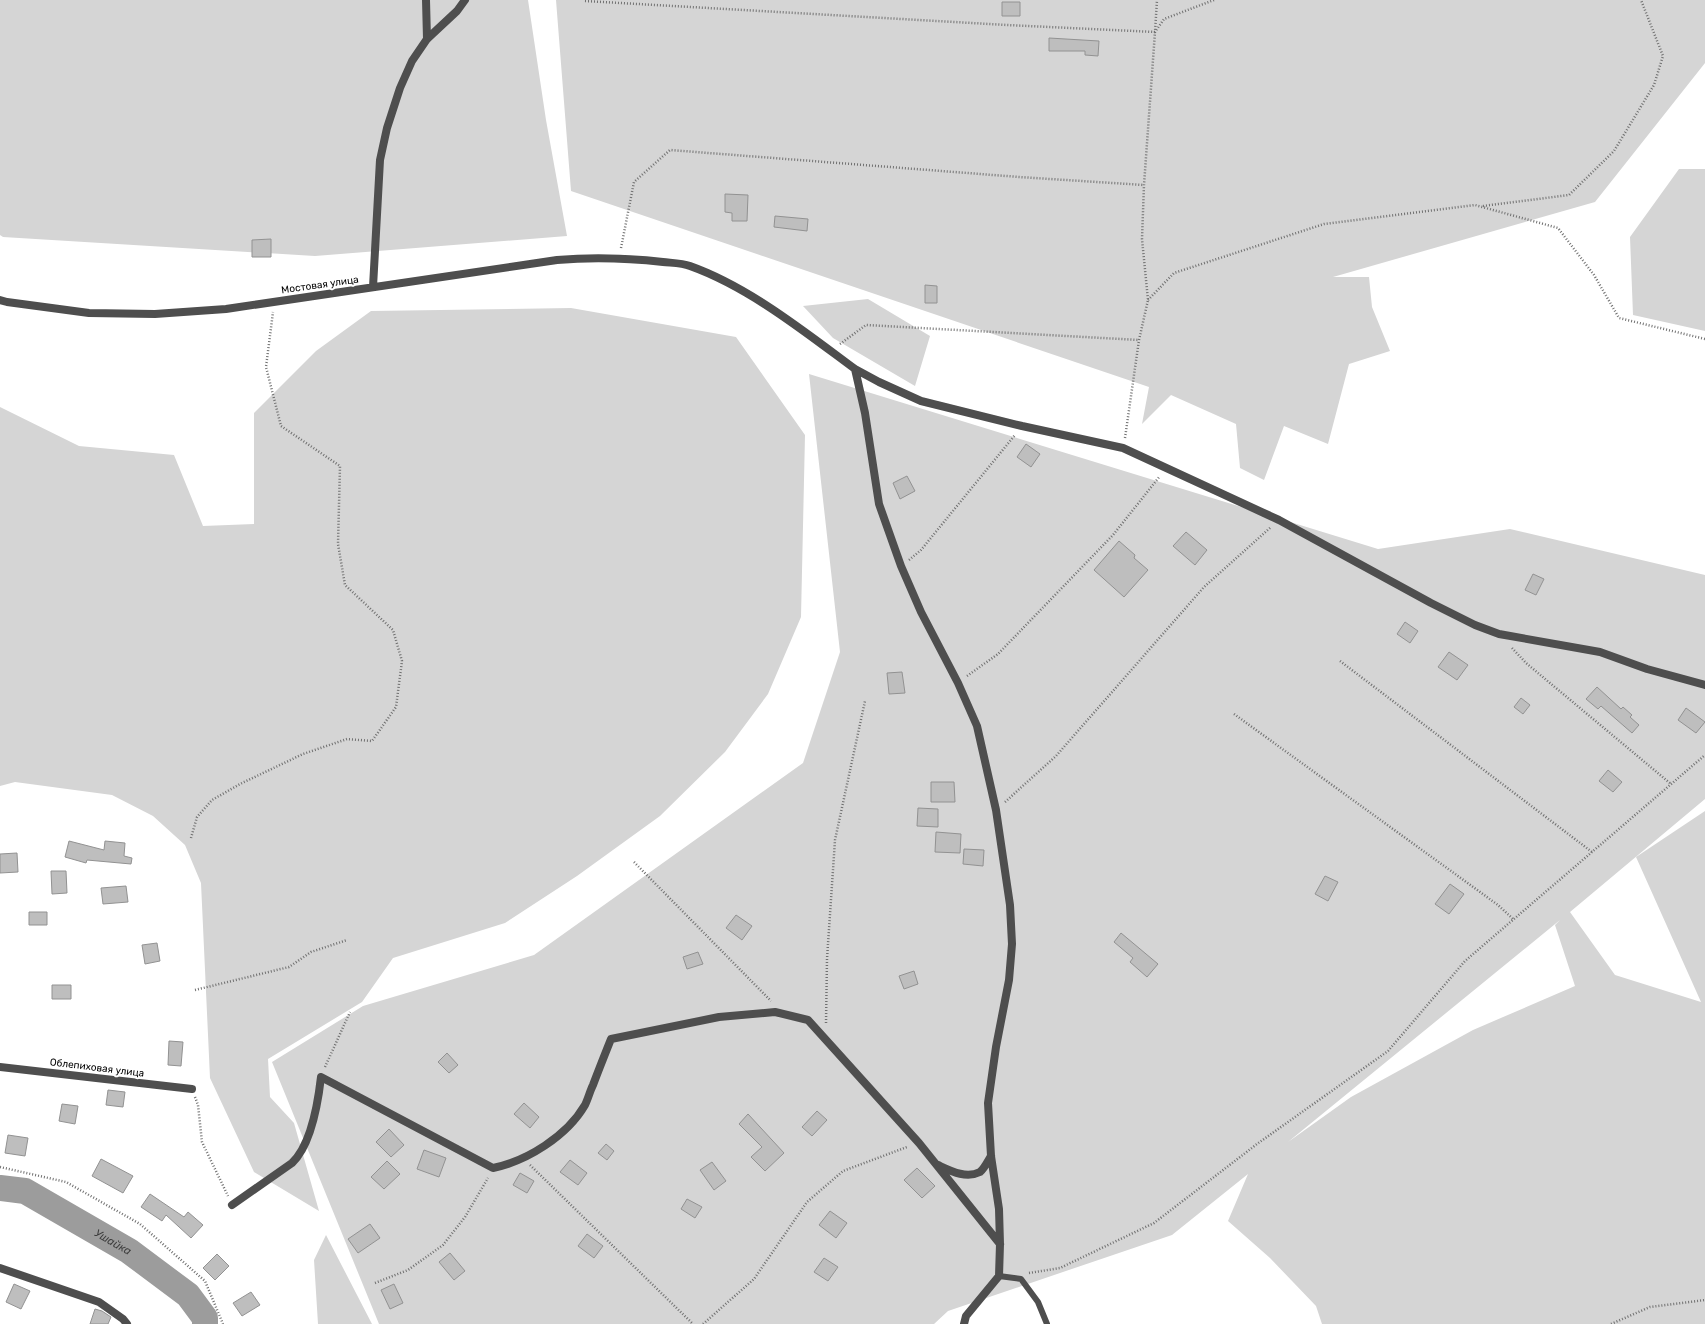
<svg xmlns="http://www.w3.org/2000/svg" width="1705" height="1324" viewBox="0 0 1705 1324" font-family="Rubik,sans-serif">
<style>
.green{fill:#d5d5d5;fill-rule:evenodd}
.lines{fill:none;stroke-linecap:round;stroke-linejoin:round}
.river{stroke:#9c9c9c;stroke-width:26}
.building{fill:#bebebe;stroke:#929292}
.path{stroke:#707070;stroke-width:2.5;stroke-dasharray:1 2;stroke-linecap:butt}
.lane{stroke:#4e4e4e;stroke-width:6}
.street{stroke:#4e4e4e;stroke-width:8}
.labels{text-anchor:middle;dominant-baseline:central;stroke-width:4;stroke-linejoin:round;paint-order:stroke}
.street-label{font-size:10px;fill:#000;stroke:#fff}
.water-label{font-size:11px;font-style:italic;fill:#3d3d3d;stroke:#fff}
</style>
<rect width="100%" height="100%" fill="#fff"/>
<path class="green" d="M0,0H528L546,120L567,236L315,256L3,237L0,235Z
M556,0H1705V63L1595,202L1333,277H1369L1372,307L1390,351L1349,364L1328,444L1284,426L1264,480L1240,468L1236,424L1171,395L1142,424L1149,387L571,191Z
M1679,169H1705V331L1633,315L1630,237Z
M868,299L930,336L915,386L833,338L803,306Z
M571,308L736,337L805,435L801,617L768,694L725,752L660,816L577,876L505,923L393,958L362,1002L268,1059L270,1097L294,1123L319,1211L254,1172L210,1078L201,883L185,845L153,816L112,795L15,782L0,786V407L79,446L174,455L203,526L254,524V413L316,351L371,311Z
M809,374L1378,549L1510,529L1705,575V799L1570,912L1615,975L1701,1002L1636,857L1705,811V1324H1322L1316,1306L1270,1258L1228,1221L1248,1174L1172,1235L948,1311L934,1324H379L272,1062L363,1006L534,955L803,763L840,652ZM1560,920L1555,925L1575,986L1473,1030L1351,1097L1288,1142Z
M326,1235L372,1324H318L314,1260Z"/>
<g class="lines">
<path class="river" id="s1" d="M0,1188L25,1191L129,1251L188,1295L205,1318V1324"/>
</g>
<path class="building" d="M1002,2H1020V16H1002Z
M1049,38L1099,41L1098,56L1085,55V51H1049Z
M725,194L748,195L747,221H732V213L725,212Z
M775,216L808,219L807,231L774,227Z
M271,239V257H252V240Z
M925,285L937,286V303H925Z
M1026,444L1040,454L1031,467L1017,457Z
M907,476L915,491L900,499L893,483Z
M1186,532L1207,550L1195,565L1173,546Z
M1119,541L1135,555L1134,558L1148,570L1124,597L1094,570Z
M1533,574L1544,579L1536,595L1525,590Z
M1405,622L1418,631L1410,643L1397,634Z
M1449,652L1468,665L1457,680L1438,667Z
M902,672L905,693L889,694L887,673Z
M1597,687L1621,709L1623,707L1632,715L1630,717L1639,725L1632,733L1601,706L1598,709L1586,699Z
M1521,698L1530,705L1523,714L1514,707Z
M1686,708L1705,722L1696,733L1678,720Z
M1608,770L1622,782L1613,792L1599,781Z
M931,782H954L955,802H931Z
M918,808L938,809V827L917,826Z
M936,832L961,834L960,853L935,852Z
M69,841L104,850L105,841L125,843L124,856L132,858L131,864L87,860L86,863L65,857Z
M964,849L984,850L983,866L963,864Z
M17,853L18,872L0,873V854Z
M51,871H66L67,893L52,894Z
M1325,876L1338,882L1328,901L1315,894Z
M1450,884L1464,894L1449,914L1435,904Z
M126,886L128,902L103,904L101,888Z
M29,912H47V925H29Z
M736,915L752,926L742,940L726,928Z
M1121,933L1158,964L1147,977L1130,962L1133,958L1114,942Z
M157,943L160,961L145,964L142,945Z
M698,952L703,964L687,969L683,957Z
M914,971L918,984L904,989L899,976Z
M52,985H71V999H52Z
M169,1041L183,1042L181,1066L168,1065Z
M447,1053L458,1065L449,1073L438,1062Z
M108,1090L125,1092L123,1107L106,1105Z
M524,1103L539,1117L530,1128L514,1114Z
M62,1104L78,1106L75,1124L59,1121Z
M817,1111L827,1120L812,1136L802,1127Z
M748,1114L784,1153L765,1171L751,1157L762,1147L739,1124Z
M389,1129L404,1145L391,1157L376,1142Z
M8,1135L28,1138L25,1156L5,1153Z
M606,1144L614,1151L607,1160L598,1153Z
M424,1150L446,1158L439,1177L417,1169Z
M101,1159L133,1176L123,1193L92,1176Z
M570,1160L587,1173L578,1185L560,1172Z
M387,1161L400,1174L384,1189L371,1177Z
M712,1162L726,1181L714,1190L700,1170Z
M917,1168L935,1186L922,1198L904,1180Z
M520,1173L534,1181L527,1193L513,1185Z
M150,1194L184,1217L188,1212L203,1225L191,1238L166,1215L162,1221L141,1207Z
M687,1199L702,1207L695,1218L681,1209Z
M830,1211L847,1223L836,1238L819,1225Z
M370,1224L380,1238L358,1253L348,1239Z
M587,1234L603,1246L594,1258L578,1246Z
M450,1253L465,1271L454,1280L439,1262Z
M217,1254L229,1266L215,1280L203,1268Z
M824,1258L838,1267L828,1281L814,1272Z
M14,1284L30,1291L21,1309L6,1302Z
M394,1284L403,1303L390,1309L381,1290Z
M251,1292L260,1305L242,1316L233,1303Z
M95,1309L102,1311L111,1317L108,1324H90Z"/>
<g class="lines">
<path class="path" d="M585,1L1007,25L1155,32L1157,0
M1483,206L1569,195L1614,151L1654,85L1663,56L1641,0
M621,248L634,182L670,150L1019,177L1144,185
M1148,300L1174,273L1324,224L1475,205L1558,228L1594,275L1619,318L1705,339
M840,344L866,325L1139,340
M1125,438L1139,340L1148,300L1142,239L1144,185L1155,32L1164,19L1214,0
M909,560L921,550L1015,435
M1512,648L1526,663L1671,784
M1340,661L1592,852
M967,676L998,654L1113,535L1160,476
M1234,714L1498,905L1513,919
M1005,802L1056,756L1204,587L1271,527
M191,838L197,817L212,800L240,784L303,754L347,739L372,741L396,707L402,661L393,630L345,585L338,544L340,466L281,426L266,367L273,312
M634,862L771,1001
M195,990L289,967L311,952L347,940
M826,1023L827,959L835,840L865,701
M325,1067L350,1012
M195,1097L198,1105L202,1142L228,1196
M530,1165L693,1324
M0,1167L66,1182L140,1224L205,1281L223,1324
M1029,1273L1060,1268L1154,1223L1257,1144L1388,1051L1465,961L1705,755
M375,1283L408,1270L443,1245L465,1217L488,1178
M703,1324L754,1279L807,1202L843,1171L907,1147
M1611,1324L1650,1307L1705,1300"/>
<path class="lane" d="M999,1276L1021,1279L1038,1302L1047,1324"/>
<path class="street" d="M426,0L427,39
M373,287L380,160L387,128L400,88L412,61L427,39L457,11L465,0
M0,300L7,302L89,313L155,314L226,309L557,260C592,257 627,258 663,262C672,263 682,263 690,266C749,287 805,332 855,369L865,413L879,504L901,566L921,612L958,683L977,726L996,810L1010,905L1012,944L1009,980L996,1047L988,1103L991,1156L999,1209L1000,1244L999,1276L966,1316L964,1324
M855,369L879,382L921,401L1022,426L1123,448L1279,520L1431,603L1475,625L1499,634L1600,652L1647,669L1705,685
M0,1067L192,1089
M938,1165C951,1171 966,1179 980,1172C984,1169 988,1161 991,1156
M232,1205L292,1163C311,1145 318,1103 321,1077L493,1168C527,1161 567,1136 585,1105C588,1099 590,1091 593,1085C599,1069 605,1054 611,1039L719,1017L775,1012L808,1020L919,1143L1000,1244
M0,1268L99,1302L123,1319L127,1324"/>
</g>
<g class="labels">
<g class="street-label">
<text transform="translate(320 285) rotate(-8)">Мостовая улица</text>
<text transform="translate(97 1068) rotate(7)">Облепиховая улица</text>
</g>
<g class="water-label">
<text stroke="none"><textPath href="#s1" startOffset="127">Ушайка</textPath></text>
</g>
</g>
</svg>
